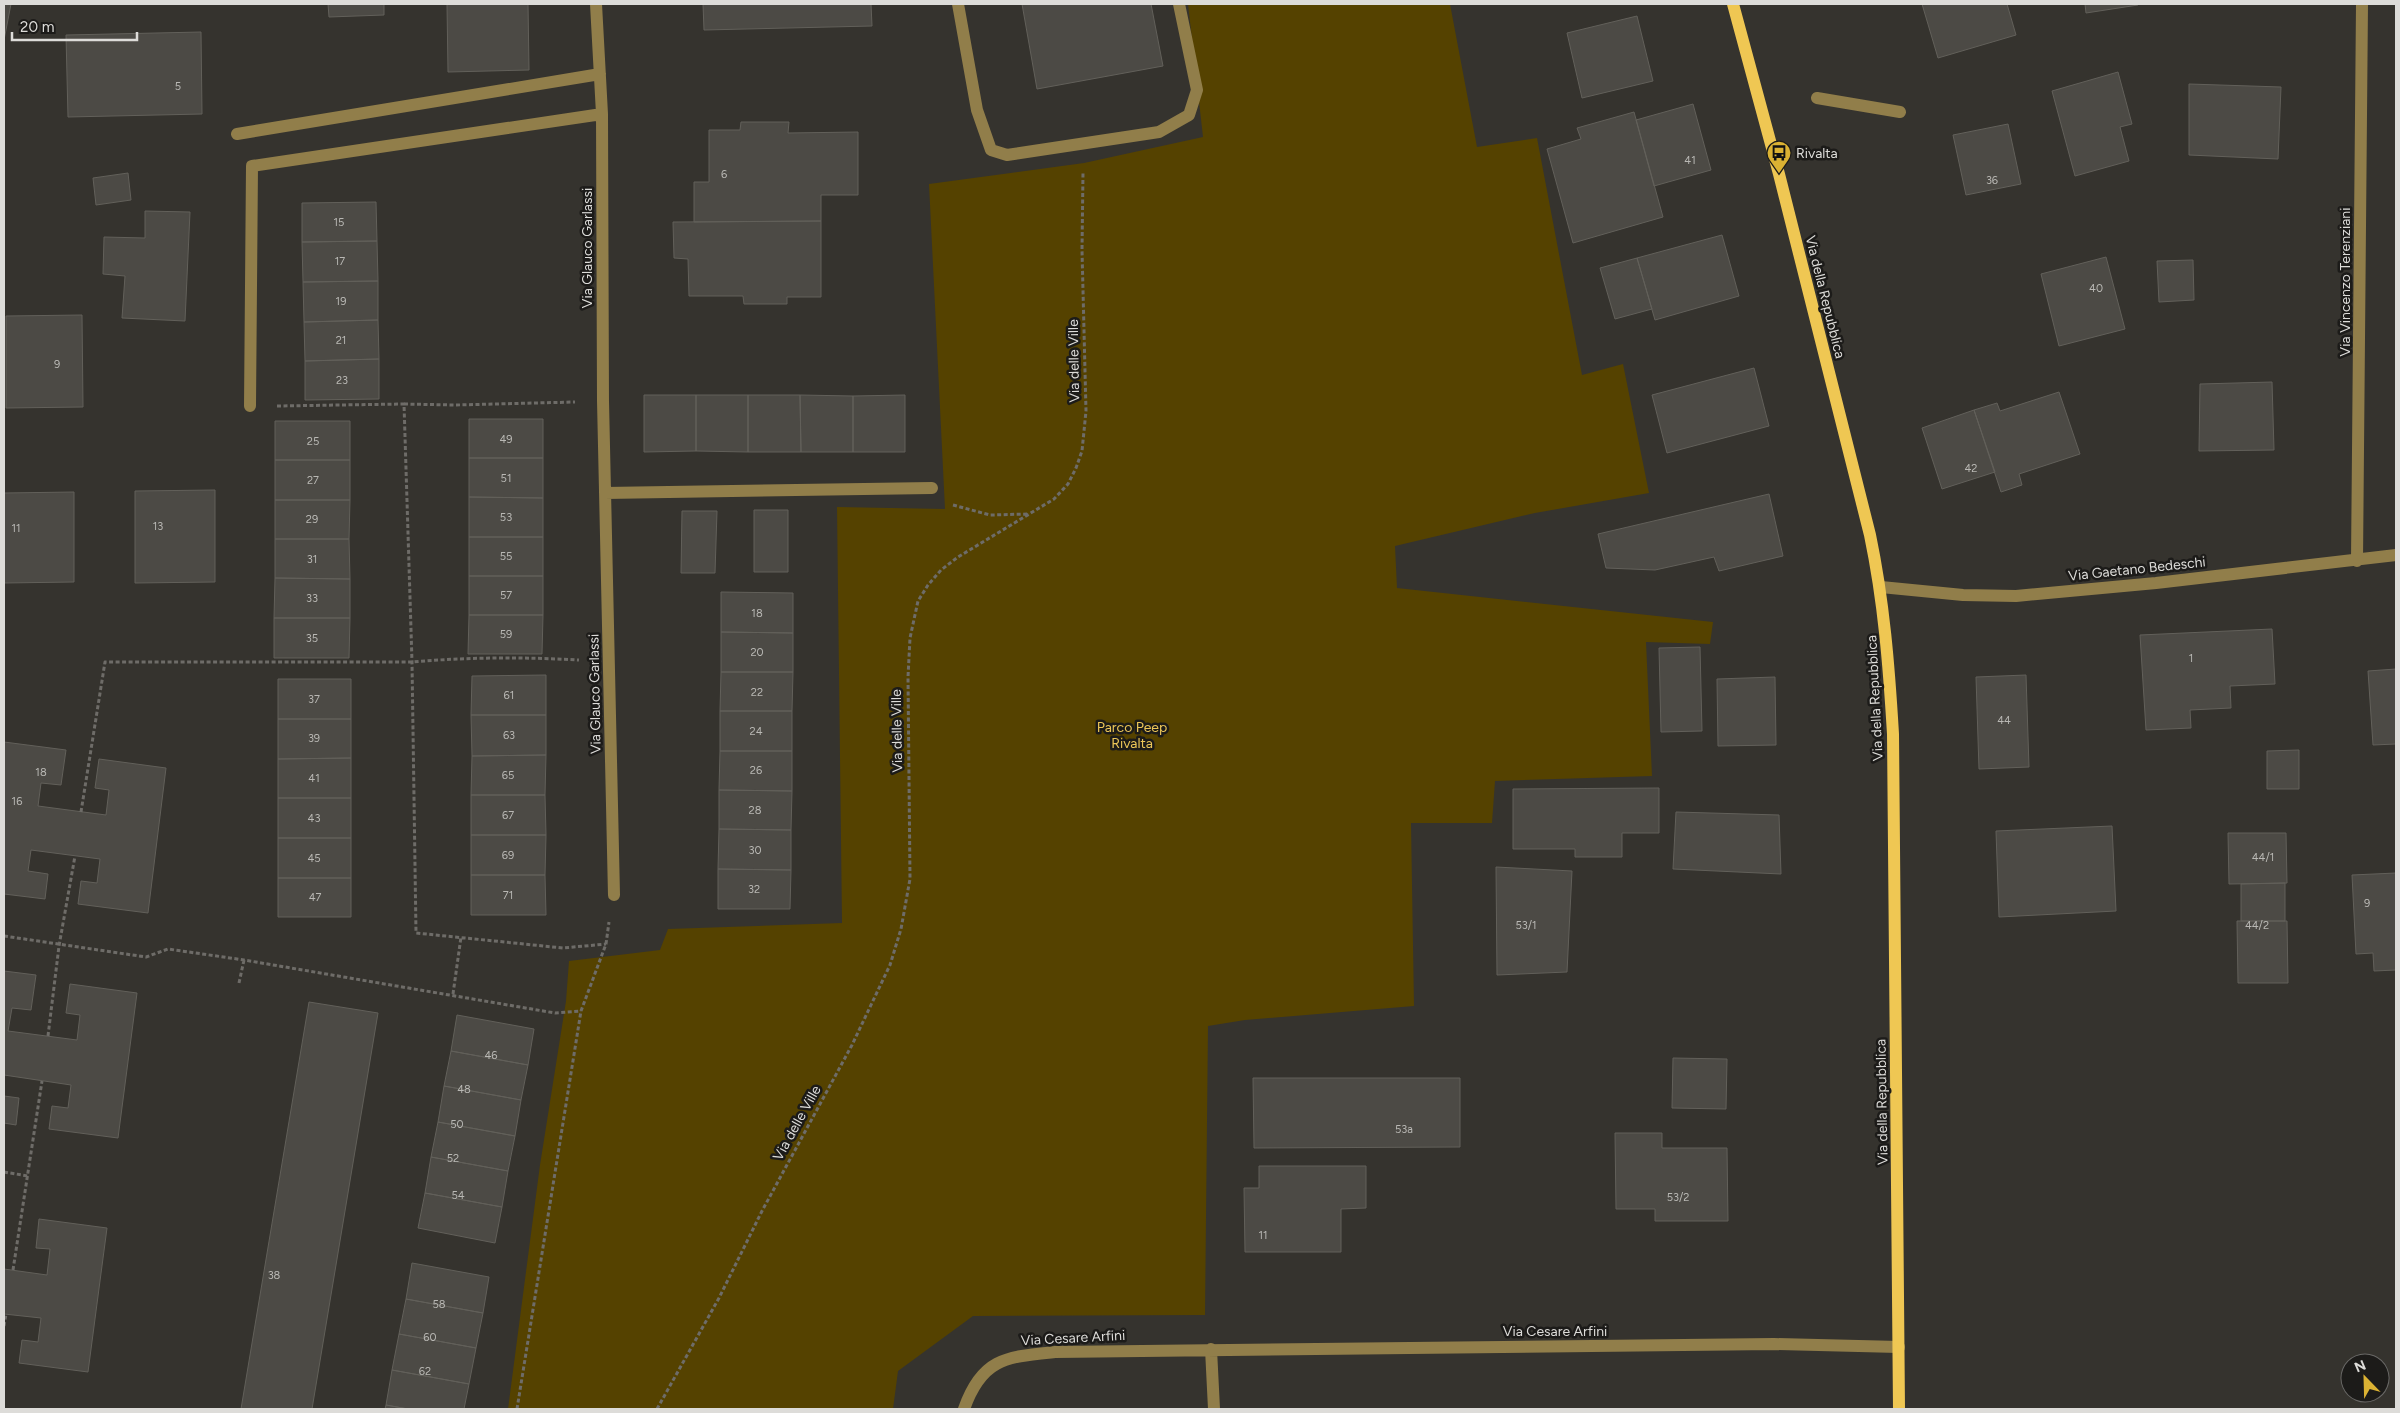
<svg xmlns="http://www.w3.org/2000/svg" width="2400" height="1413" viewBox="0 0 2400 1413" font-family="Figtree,sans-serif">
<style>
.green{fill:#554200}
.building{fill:#4c4a45;stroke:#62605a}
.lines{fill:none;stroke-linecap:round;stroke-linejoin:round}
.path{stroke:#6e6c68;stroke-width:3;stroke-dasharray:4 2.5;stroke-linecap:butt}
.minor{stroke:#917e4a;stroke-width:12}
.major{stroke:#efc753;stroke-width:12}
.labels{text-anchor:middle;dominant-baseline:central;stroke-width:5;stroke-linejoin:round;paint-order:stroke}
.number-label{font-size:11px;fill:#b9b8b4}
.poi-label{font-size:14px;fill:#dddcd9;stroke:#1c1b19;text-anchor:start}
.street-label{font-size:14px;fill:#dddcd9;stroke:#1c1b19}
.park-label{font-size:14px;fill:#ecc658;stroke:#1c1b19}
</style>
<rect width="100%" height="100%" fill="#35332e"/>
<path class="green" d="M1188,4H1450L1477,147L1537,138L1582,375L1623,364L1649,493L1535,513L1395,546L1397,588L1713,622L1710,644L1646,642L1652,776L1495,781L1492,823H1411L1414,1006L1245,1020L1208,1026L1205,1315L973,1316L898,1371L893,1409H508L540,1165L566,1001L569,961L660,950L668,929L842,923L837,507L945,509L929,184L1084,163L1203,137Z"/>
<path class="building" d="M4,4H11L4,40Z
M328,4H384V15L329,17Z
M447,4H528L529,70L448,72Z
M703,4H871L872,26L704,30Z
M1022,4H1151L1163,66L1037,89Z
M1922,4H2007L2016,35L1938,58Z
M2085,4H2138V5L2086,13Z
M1637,16L1653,81L1582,98L1567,33Z
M201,32L202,114L68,117L66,35Z
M2118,72L2132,124L2120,127L2129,161L2075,176L2052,91Z
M2189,84L2281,87L2278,159L2189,155Z
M1693,104L1711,170L1654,186L1636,120Z
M1634,112L1663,217L1573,243L1547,149L1581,139L1577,128Z
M741,122H789L788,133L858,132V195H821V221L694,222V182H709V130H740Z
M2008,124L2021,184L1966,195L1953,135Z
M128,173L131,200L96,205L93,178Z
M376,202L377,241L302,242V203Z
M145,211L190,212L185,321L122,318L125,276L103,274L104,237L145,238Z
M821,221V297H787V304H744L743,296H689L688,259L674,258L673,222Z
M1722,235L1739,296L1655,320L1637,258Z
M377,241L378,281L303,282L302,242Z
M2106,257L2125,329L2059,346L2041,274Z
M1637,258L1652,309L1615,319L1600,268Z
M2193,260L2194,300L2159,302L2157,261Z
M378,281V320L304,322L303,282Z
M82,315L83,407L6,408V316Z
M378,320L379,359L305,361L304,322Z
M379,359V399L305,400V361Z
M1754,368L1769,426L1667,453L1652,395Z
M2272,382L2274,450L2199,451L2200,384Z
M2059,392L2080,454L2019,474L2022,485L2001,492L1974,410L1997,403L2000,411Z
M644,395H696V451L644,452Z
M696,395H748V452L696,451Z
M748,395H800L801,452H748Z
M800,395L853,396V452H801Z
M905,395V452H853V396Z
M1974,410L1995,472L1942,489L1922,428Z
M469,419H543V458H469Z
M275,421H350V460H275Z
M469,458H543V498L469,497Z
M275,460H350V500H275Z
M215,490V582L135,583V491Z
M74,492V582L4,583V493Z
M1769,494L1783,556L1719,571L1714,557L1655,570L1606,568L1598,534Z
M469,497L543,498V537H469Z
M275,500H350L349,539H275Z
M754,510H788V572H754Z
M682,511H717L715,573H681Z
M469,537H543V576H469Z
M275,539H349L350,579L275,578Z
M469,576H543V615H469Z
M275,578L350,579V618H274Z
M721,592L793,593V633L721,632Z
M469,615H543L542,654H468Z
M274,618H350L349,658H274Z
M2272,629L2275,684L2230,686L2231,708L2190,710L2191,728L2146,730L2140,635Z
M721,632L793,633V672H721Z
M1700,647L1702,731L1661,732L1659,648Z
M2396,669V744L2373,745L2368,671Z
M721,672H793L792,711H720Z
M546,675V715H471L472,676Z
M2026,675L2029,767L1979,769L1976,677Z
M1775,677L1776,745L1718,746L1717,679Z
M278,679H351V719H278Z
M720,711H792V751H720Z
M471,715H546V755L472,756Z
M278,719H351V758L278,759Z
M4,742L66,750L61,785L41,783L38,806L106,815L109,790L95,788L99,759L166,768L148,913L78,904L81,881L97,883L100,859L31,850L28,871L48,874L45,899L4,894Z
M2299,750V789H2267V751Z
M720,751H792V791L719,790Z
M546,755L545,795H471L472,756Z
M351,758V798H278V759Z
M1659,788V833H1622V857H1575V849H1513V789Z
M719,790L792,791L791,830L719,829Z
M471,795H545L546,835H471Z
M278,798H351V838H278Z
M1676,812L1779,815L1781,874L1673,869Z
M2112,826L2116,911L1999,917L1996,831Z
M719,829L791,830V870L718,869Z
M2228,833H2286L2287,883L2229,884Z
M471,835H546L545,875H471Z
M278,838H351V878H278Z
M1496,867L1572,871L1567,972L1497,975Z
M718,869L791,870L790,909H718Z
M2396,873V970L2374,971L2373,953L2356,954L2352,875Z
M471,875H545L546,915H471Z
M278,878H351V917H278Z
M2285,883V921H2241V884Z
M2237,921H2287L2288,983H2238Z
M4,971L36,975L31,1010L12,1008L8,1031L77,1040L80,1015L66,1013L70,984L137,993L118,1138L49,1129L52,1106L68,1108L71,1085L4,1075Z
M309,1002L378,1013L312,1409H241Z
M457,1015L534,1029L528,1065L451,1051Z
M451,1051L528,1065L521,1100L444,1086Z
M1673,1058L1727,1059L1726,1109L1672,1108Z
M1253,1078H1460V1147L1254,1148Z
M444,1086L521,1100L515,1136L438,1122Z
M4,1096L19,1098L16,1125L4,1123Z
M438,1122L515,1136L508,1171L431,1157Z
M1615,1133H1662V1148H1727L1728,1221H1655V1209H1616Z
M431,1157L508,1171L502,1207L425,1193Z
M1259,1166H1366V1208L1341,1209V1252H1245L1244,1188H1259Z
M425,1193L502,1207L495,1243L418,1228Z
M39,1219L107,1228L88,1372L19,1363L22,1340L38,1342L41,1318L4,1314V1269L47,1275L50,1249L36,1248Z
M412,1263L489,1277L483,1313L406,1299Z
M406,1299L483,1313L476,1348L399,1334Z
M399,1334L476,1348L469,1384L392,1370Z
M392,1370L469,1384L464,1409H408L386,1405Z
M386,1405L408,1409H385Z"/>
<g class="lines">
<path class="path" d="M404,404L455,405L575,402
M277,406L404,404L412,662L416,933L563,948L606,944
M953,505L990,515L1028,514
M81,812L105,662H412C468,657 524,657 579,660
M4,936L146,957L168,949L244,960L555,1013L581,1011
M239,983L244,960
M453,994L461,937
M48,1036L59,946L75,856
M4,1172L28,1176
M13,1270L42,1081
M4,1326L6,1314
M517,1409L581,1011L606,944L609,922
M657,1409L719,1298L762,1211L852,1045L890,965L901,929L910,879L908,677L910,638L918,601L928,585L941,570L958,557L1054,499L1068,484L1076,468L1082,451L1086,411L1082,250L1083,173"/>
<path class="minor" d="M596,4L602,114L603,401L614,895
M958,4L977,110L991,150L1007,155L1159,132L1189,115L1197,90L1179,4
M1817,98L1900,112
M237,134L600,74
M250,406L252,166L602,114
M605,493L932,488
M2357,561L2362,4
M1881,587L1963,595L2016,596L2156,583L2396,555
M1211,1349L1214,1409
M964,1409C982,1358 1006,1357 1055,1352L1774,1344L1899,1347"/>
<path class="major" d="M1733,4L1779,174L1870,535C1884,602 1889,667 1893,734L1899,1409"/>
</g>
<defs>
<symbol id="bus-pin" viewBox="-11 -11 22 30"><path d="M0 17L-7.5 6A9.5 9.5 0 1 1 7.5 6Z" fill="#dbb233" stroke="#1c1b19"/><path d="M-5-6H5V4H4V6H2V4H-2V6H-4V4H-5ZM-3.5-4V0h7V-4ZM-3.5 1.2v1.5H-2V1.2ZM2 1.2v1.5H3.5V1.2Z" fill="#111"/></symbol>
</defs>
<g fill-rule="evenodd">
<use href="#bus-pin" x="1765" y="139" width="28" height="38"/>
</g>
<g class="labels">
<g class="number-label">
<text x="178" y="86">5</text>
<text x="1690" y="160">41</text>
<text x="724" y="174">6</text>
<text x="1992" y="180">36</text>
<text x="339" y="222">15</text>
<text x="340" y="261">17</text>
<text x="2096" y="288">40</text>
<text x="341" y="301">19</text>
<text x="341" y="340">21</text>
<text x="57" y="364">9</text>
<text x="342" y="380">23</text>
<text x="506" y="439">49</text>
<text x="313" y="441">25</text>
<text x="1971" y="468">42</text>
<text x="506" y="478">51</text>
<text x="313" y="480">27</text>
<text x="506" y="517">53</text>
<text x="312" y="519">29</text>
<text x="158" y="526">13</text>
<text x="16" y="528">11</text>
<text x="506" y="556">55</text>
<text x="312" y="559">31</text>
<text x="506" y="595">57</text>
<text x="312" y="598">33</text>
<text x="757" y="613">18</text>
<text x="506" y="634">59</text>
<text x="312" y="638">35</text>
<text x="757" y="652">20</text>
<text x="2191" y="658">1</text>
<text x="757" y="692">22</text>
<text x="509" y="695">61</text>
<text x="314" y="699">37</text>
<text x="2004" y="720">44</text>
<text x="756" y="731">24</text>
<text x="509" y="735">63</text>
<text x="314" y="738">39</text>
<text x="756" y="770">26</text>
<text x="41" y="772">18</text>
<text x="508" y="775">65</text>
<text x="314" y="778">41</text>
<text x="17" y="801">16</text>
<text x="755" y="810">28</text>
<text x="508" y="815">67</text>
<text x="314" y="818">43</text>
<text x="755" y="850">30</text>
<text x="508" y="855">69</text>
<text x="2263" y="857">44/1</text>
<text x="314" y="858">45</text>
<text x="754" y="889">32</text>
<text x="508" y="895">71</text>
<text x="315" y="897">47</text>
<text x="2367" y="903">9</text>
<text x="1526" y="925">53/1</text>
<text x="2257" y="925">44/2</text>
<text x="491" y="1055">46</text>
<text x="464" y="1089">48</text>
<text x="457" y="1124">50</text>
<text x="1404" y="1129">53a</text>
<text x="453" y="1158">52</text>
<text x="458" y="1195">54</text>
<text x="1678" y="1197">53/2</text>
<text x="1263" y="1235">11</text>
<text x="274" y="1275">38</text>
<text x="439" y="1304">58</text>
<text x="430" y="1337">60</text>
<text x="425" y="1371">62</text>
</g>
<g class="poi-label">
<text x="1796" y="153">Rivalta</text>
</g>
<g class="street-label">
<text transform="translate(587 248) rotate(-90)">Via Glauco Garlassi</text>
<text transform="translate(2345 282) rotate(-90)">Via Vincenzo Terenziani</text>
<text transform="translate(1825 297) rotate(76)">Via della Repubblica</text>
<text transform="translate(1074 361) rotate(-91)">Via delle Ville</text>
<text transform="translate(2137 569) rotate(-6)">Via Gaetano Bedeschi</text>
<text transform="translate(595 694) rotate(-91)">Via Glauco Garlassi</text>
<text transform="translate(1875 698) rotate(-93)">Via della Repubblica</text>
<text transform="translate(897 731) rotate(-91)">Via delle Ville</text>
<text transform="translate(1882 1102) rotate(-91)">Via della Repubblica</text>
<text transform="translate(797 1123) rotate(-61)">Via delle Ville</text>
<text x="1555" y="1331">Via Cesare Arfini</text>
<text transform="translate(1073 1338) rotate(-3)">Via Cesare Arfini</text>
</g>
<g class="park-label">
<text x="1132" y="727">Parco Peep<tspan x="1132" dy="16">Rivalta</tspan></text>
</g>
</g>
<rect width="2400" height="1413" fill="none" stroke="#dddcd9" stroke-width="10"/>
<g transform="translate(2365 1378) rotate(337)"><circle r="24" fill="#1c1b19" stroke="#696866"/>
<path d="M0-4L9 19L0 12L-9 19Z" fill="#dbb233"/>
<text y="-8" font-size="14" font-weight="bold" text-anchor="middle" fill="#dddcd9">N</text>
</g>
<path d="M12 32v8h125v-8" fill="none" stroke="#dddcd9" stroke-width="2.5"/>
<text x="20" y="32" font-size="15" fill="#dddcd9" stroke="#1c1b19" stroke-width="4" paint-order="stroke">20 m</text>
</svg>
